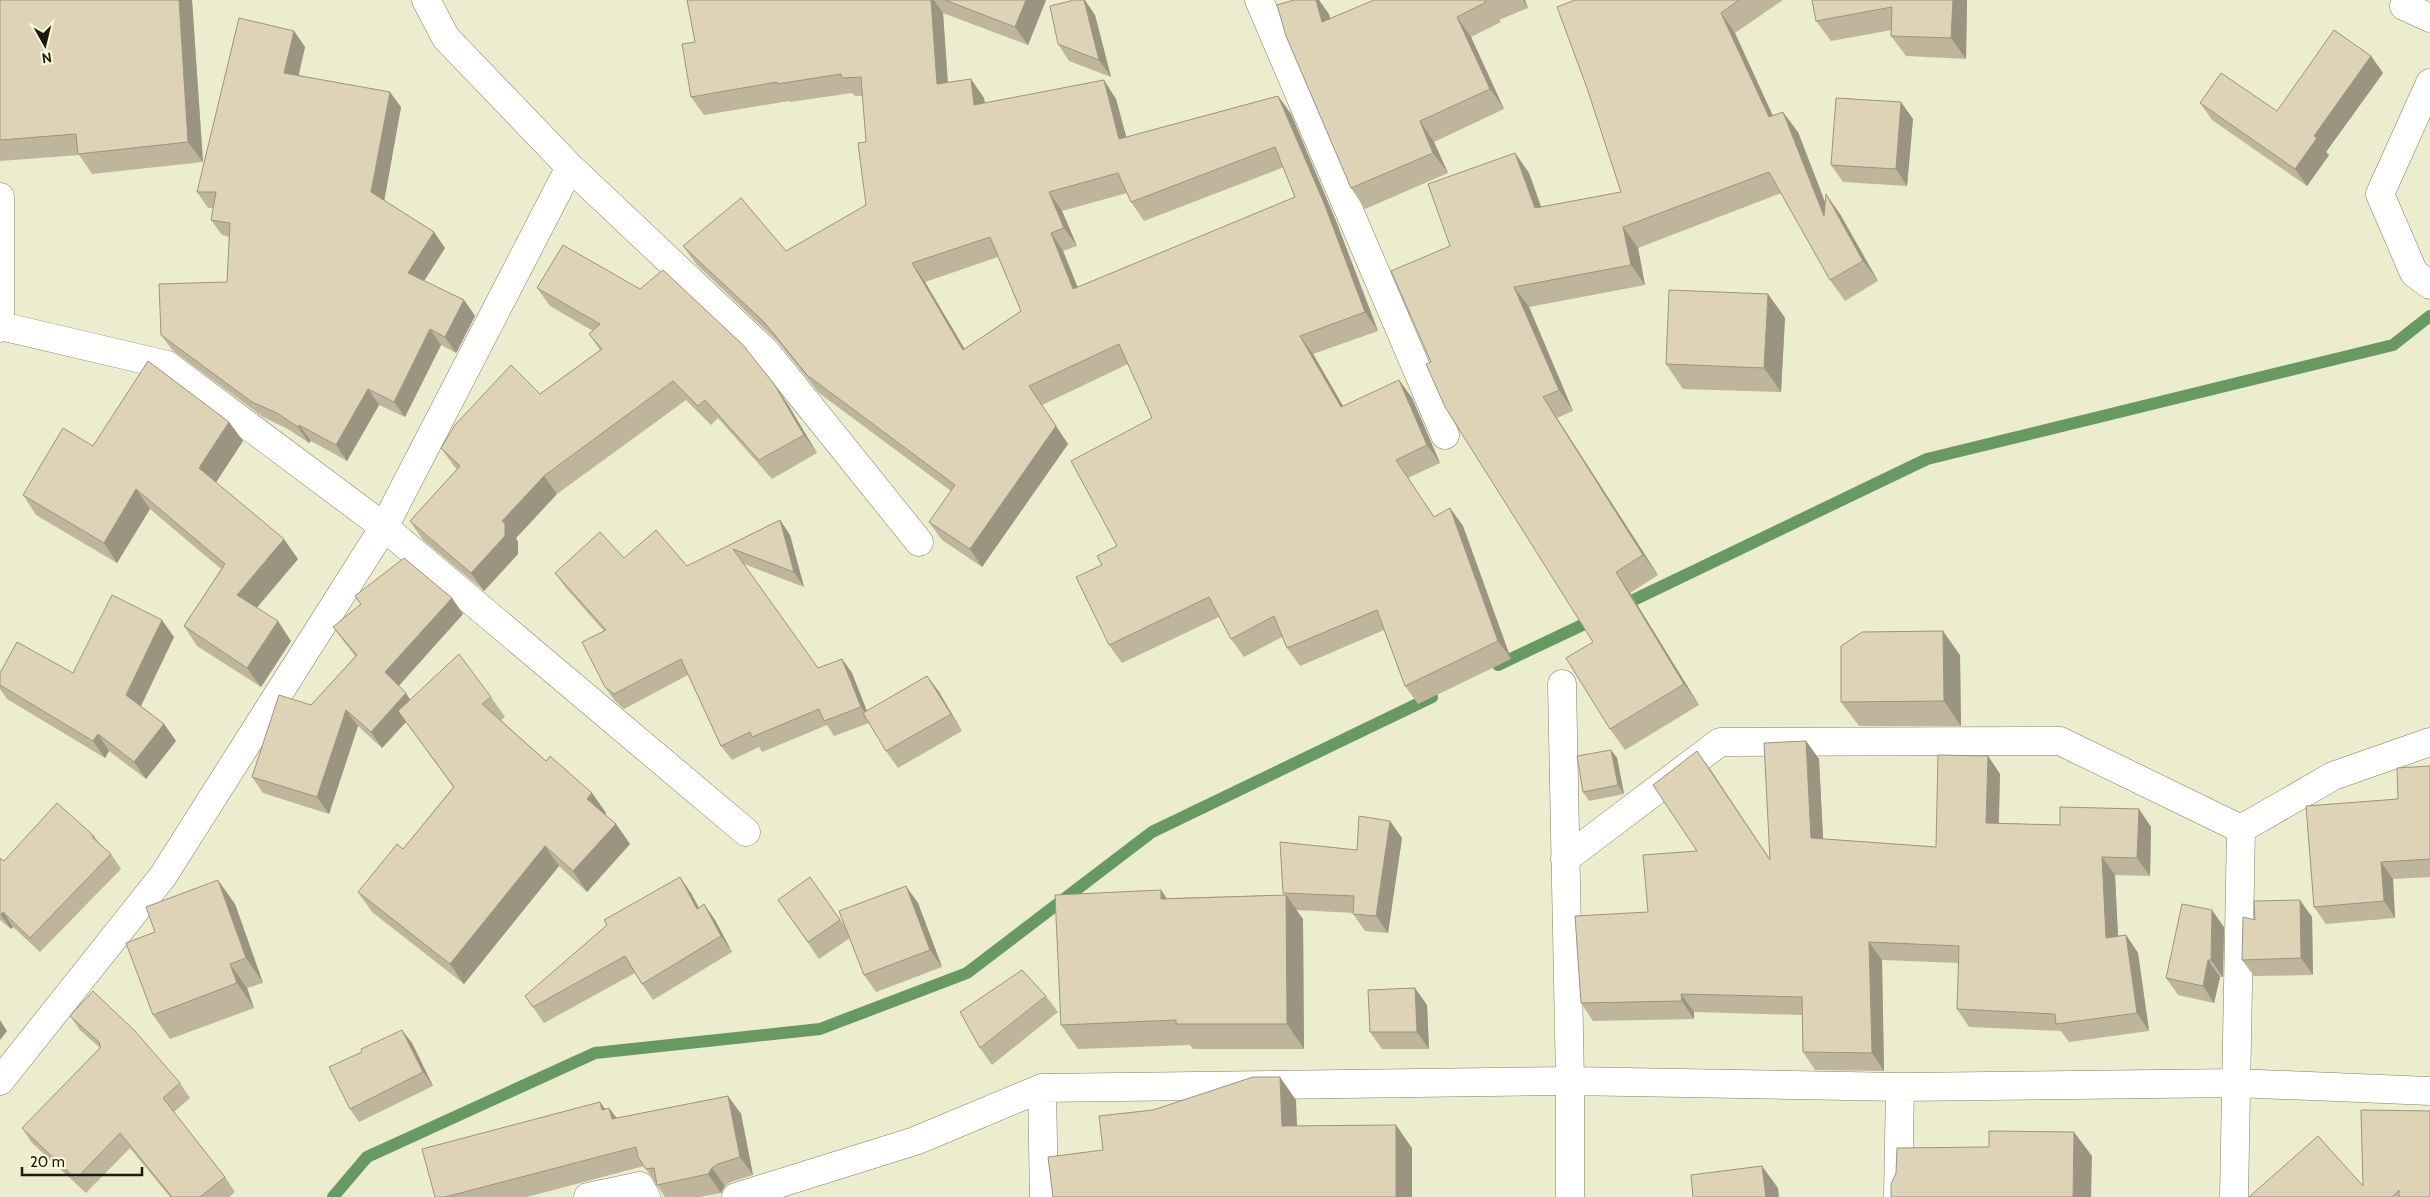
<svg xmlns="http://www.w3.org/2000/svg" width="2430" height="1197" viewBox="0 0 2430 1197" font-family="Cabin,sans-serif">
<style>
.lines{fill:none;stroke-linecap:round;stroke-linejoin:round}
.stream{stroke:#699963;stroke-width:12}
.minor-casing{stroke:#808064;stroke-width:29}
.minor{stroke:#fff;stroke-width:28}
.wall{fill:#bfb59d;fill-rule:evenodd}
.shaded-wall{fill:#9b9480}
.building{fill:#ded3b7;stroke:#9b9480;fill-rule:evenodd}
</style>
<rect width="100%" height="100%" fill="#ececce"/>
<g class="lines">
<path class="stream" d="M1619,607L1927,459L2393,345L2430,316
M1498,665L1597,618
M333,1197L367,1157L595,1053L820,1029L967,973L1152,832L1432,697"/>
<defs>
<path id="minor" d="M426,0L446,38L570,167L767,353L919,542
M1259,0L1445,435
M2408,0L2404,6L2430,18
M2430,83L2380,194L2414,273L2430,285
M0,197V328
M1,326L167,365L384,527L746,832
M1562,684L1570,1081V1197
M2241,829L2333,776L2430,742
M1565,859L1720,742L2060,741L2241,829
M0,1081L163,876L384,527L570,167
M1042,1088L1044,1197
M588,1197L640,1186L646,1197
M736,1197L915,1141L1042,1088L1570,1081L1900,1087L2236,1083L2430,1091
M1898,1197L1900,1087
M2234,1197L2241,829"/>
</defs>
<use href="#minor" class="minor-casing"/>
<use href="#minor" class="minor"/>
</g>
<path class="wall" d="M0,0H192L203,162L92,174L79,155L0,161Z
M687,0H1046L1028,45L943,13L948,82L984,98L985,103L1116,99L1126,137L1278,96L1291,114L1336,221L1378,331L1313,354L1343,406L1399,380L1412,398L1440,463L1408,478L1434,517L1450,508L1463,526L1511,659L1418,704L1405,686L1384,630L1300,666L1287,648L1282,637L1244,657L1231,639L1219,617L1122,663L1109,645L1102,565L1117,546L1152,418L1128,364L1042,405L1068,444L982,567L942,540L929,522L951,491L819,393L778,342L696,264L683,246L786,251L866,205V142L863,96H855L852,93L790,102L789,101L704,115L691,97L695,42ZM1284,167L1295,197L1078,288L1063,251L1077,246L1062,211L1127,193L1131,202L1144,221ZM998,257L1021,311L964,349L925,282Z
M1374,0H1525L1528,8L1499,20L1501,22L1471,37L1504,109L1434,142L1448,173L1365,209L1351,188L1329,14L1330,18Z
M1575,0H1783L1735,33L1773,116L1798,132L1825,202L1840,214L1878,281L1845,301L1830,280L1781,193L1638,248L1645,285L1529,307L1573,411L1557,418L1658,575L1630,593L1699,705L1625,750L1610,729L1593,642L1431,362L1450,246L1515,153L1529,173L1541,207L1621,192Z
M1812,0H1967L1966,59L1906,56L1891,36L1892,30L1831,41L1816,21Z
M1095,15L1111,77L1069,61L1058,44Z
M294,31L305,47L299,75L401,107L384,200L434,232L445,248L424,281L464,300L475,316L456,353L441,345L405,417L379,405L347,461L311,441L309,443L288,429L263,417L173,351L161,335L227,282L229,237L222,235L211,220L213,208H208L197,192Z
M2371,56L2383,73L2326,152L2329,155L2307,186L2212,120L2200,103L2277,111Z
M1913,119L1907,186L1843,182L1831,165Z
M537,288L787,403L817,453L772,479L718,418L711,425L686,400L557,494L516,538L518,542V554L484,591L423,540L410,521L457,469L454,466L441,448L540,394L600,350L589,334L593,331L550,306Z
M1768,294L1785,318L1781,392L1683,389L1666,364Z
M229,422L243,441L216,482L298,559L257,608L291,641L261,687L197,646L184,626L221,569L150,509L117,563L36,515L23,495L93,446Z
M780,520L790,535L804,587L744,564L818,668L842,659L852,673L867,711L927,676L939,692L962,731L898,768L886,751L869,723L834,736L827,725L762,752L759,747L732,760L721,746L688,675L624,709L615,701L605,687L604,631L566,588L555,573L624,558L687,566Z
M355,596L452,598L463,614L398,686L410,700L491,697L505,717L501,720L546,761L592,793L606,813L605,814L616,824L630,844L587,892L559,866L464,984L372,912L358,892L403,849L453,787L406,722L382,748L358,726L329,814L263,793L252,777L355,656L345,643L333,627L361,604Z
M174,637L141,706L164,724L176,741L146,779L109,751L105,758L7,699L0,689V673H73Z
M1960,655L1961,726H1859L1841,702Z
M1806,741L1819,759L1823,839L1936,847L1988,756L2000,774L1999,823L2060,825L2139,809L2151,827L2150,876L2115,875L2118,936L2126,935L2138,953L2149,1031L2069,1042L2061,1031L1969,1027L1957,1009L1959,963L1882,960L1884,1071L1815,1070L1803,1052L1802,1015L1694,1012V1019L1593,1021L1581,1003L1648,912L1697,851L1710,769L1770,859Z
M1611,750L1617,758L1624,794L1589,801L1583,792Z
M2430,766V877L2393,879L2395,918L2326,924L2314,907L2398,799Z
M1390,821L1402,838L1388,933L1365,931L1353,914L1354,913L1296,910L1303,919L1304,1049H1193L1190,1045L1078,1049L1061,1025L1161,890L1166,898L1285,895L1283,893L1357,850Z
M94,836L100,844L111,854L121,869L40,952L13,927L11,929L0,920V858L4,861Z
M810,877L845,926L918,903L942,967L876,992L864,975L850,938L819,959L778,900Z
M691,893L699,908L704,904L715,920L732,952L653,1000L642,984L635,973L544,1023L525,996Z
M235,904L263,983L247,988L254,1008L170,1039L153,1015L155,932Z
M2312,917L2313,975L2254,976L2242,960L2255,920Z
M2224,927L2223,977H2220L2214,1003L2178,995L2166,978Z
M1046,996L1058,1012L992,1065L980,1048Z
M1427,1005L1429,1049H1382L1370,1032Z
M70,1016L180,1083L190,1098L174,1112L225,1177L235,1192L229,1197H170L130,1148L86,1193L32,1143L22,1128L100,1048L80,1030Z
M412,1043L433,1086L359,1122L350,1109Z
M728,1096L741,1114L753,1175L731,1182L725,1186L721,1193L699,1197H665L644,1166L527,1197H435L600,1102L605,1109L609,1108L617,1118Z
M2430,1111V1197H2249L2363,1186Z"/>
<path class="shaded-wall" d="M179,0H192L203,162L188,142Z
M931,0H934L943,13L949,102L937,84Z
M1026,0H1046L1028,45L1015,27Z
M1084,0H1085L1095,15L1111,77L1099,60Z
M1316,0H1319L1329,14L1337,42L1322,22Z
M1523,0H1525L1528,8Z
M1953,0H1967L1966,59L1951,38Z
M1721,13L1735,33L1783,138L1769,117Z
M1457,17L1471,37L1504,109L1490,89Z
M294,31L305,47L295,89L284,73Z
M2371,56L2383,73L2326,152L2329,155L2307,186L2295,169L2314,136Z
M971,79L984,98L987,124L974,105Z
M1104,80L1116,99L1132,158L1119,139Z
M390,92L401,107L383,208L371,192Z
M1278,96L1291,114L1336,221L1378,331L1365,312Z
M1901,102L1913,119L1907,186L1896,169Z
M1783,112L1798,132L1838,236L1824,216Z
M1420,121L1434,142L1448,173L1433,153Z
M1515,153L1529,173L1549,229L1535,208Z
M1049,192L1062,211L1077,246L1064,228Z
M1826,194L1840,214L1878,281L1863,261Z
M1623,227L1638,248L1645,285L1631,265Z
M434,232L445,248L419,289L408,273Z
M1051,233L1063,251L1086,308L1073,289Z
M912,263L925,282L976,368L963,350Z
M1514,287L1529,307L1573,411L1559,390Z
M1768,294L1785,318L1781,392L1764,368Z
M464,300L475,316L456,353L445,337Z
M430,329L441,345L405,417L394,402Z
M1300,336L1313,354L1354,425L1341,407Z
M1399,380L1412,398L1440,463L1427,445Z
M774,384L787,403L817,453L804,435Z
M1029,386L1068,444L982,567L970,549Z
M368,389L379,405L347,461L336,445Z
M1543,397L1557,418L1658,575L1643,555Z
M229,422L243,441L213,487L199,468Z
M299,425L311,441L309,443L298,427Z
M544,476L557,494L516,538L518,542V554L484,591L471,573L502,521Z
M136,489L150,509L117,563L104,543Z
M1450,508L1463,526L1511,659L1498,641Z
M780,520L790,535L804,587L794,572Z
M284,539L298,559L251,614L237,595Z
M1616,572L1630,593L1699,705L1684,684Z
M452,598L463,614L396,689L385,672Z
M162,620L174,637L138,712L126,695Z
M278,621L291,641L261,687L247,668Z
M1943,631L1960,655L1961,726L1944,701Z
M842,659L852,673L871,722L861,707Z
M927,676L939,692L962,731L951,714Z
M406,693L417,710L382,748L371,732Z
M346,710L358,726L329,814L317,797Z
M164,724L176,741L146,779L134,762Z
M98,734L109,751L105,758L93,741Z
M1806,741L1819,759L1824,856L1811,838Z
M1611,750L1617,758L1624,794L1618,785Z
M1697,751L1710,769L1782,878L1770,860Z
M1988,756L2000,774L1998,840L1986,823Z
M592,793L606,813L601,819L587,799Z
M2139,809L2151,827L2150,876L2137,858Z
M1390,821L1402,838L1388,933L1376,916Z
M616,824L630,844L587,892L573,871Z
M545,846L559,866L464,984L450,964Z
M2102,857L2115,875L2119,956L2106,938Z
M2381,862L2393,879L2395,918L2384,901Z
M680,877L691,893L708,925L697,909Z
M218,880L235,904L263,983L246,958Z
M906,886L918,903L942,967L930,950Z
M1161,890L1178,915L1161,899Z
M1286,895L1303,919L1304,1049L1287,1024Z
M2300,900L2312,917L2313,975L2301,958Z
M704,904L715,920L732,952L721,936Z
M2212,910L2224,927L2223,977L2211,960Z
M3,912L13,927L11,929L1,915Z
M2126,935L2138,953L2149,1031L2137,1013Z
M1869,942L1882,960L1884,1071L1872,1053Z
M2208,960L2220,977L2214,1003L2203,986Z
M230,964L247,988L254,1008L237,983Z
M1415,988L1427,1005L1429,1049L1417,1032Z
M1681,994L1694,1012V1019L1682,1001Z
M0,1020L7,1031L0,1040Z
M402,1030L412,1043L433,1086L423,1072Z
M1280,1077L1296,1100L1298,1149L1282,1126Z
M728,1096L741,1114L753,1175L740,1157Z
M600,1102L613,1120L602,1110Z
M609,1108L622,1126L612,1119Z
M1396,1125L1412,1148V1197H1396Z
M2074,1132L2092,1156L2091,1197H2073Z
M1762,1166L1778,1188L1779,1197H1766Z
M712,1168L725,1186L721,1193L708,1174Z"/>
<path class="building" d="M0,0H179L188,142L78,154L76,134L0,140Z
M687,0H931L937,84L971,79L974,105L1104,80L1119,139L1278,96L1324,203L1365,312L1300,336L1341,407L1399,380L1427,445L1396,460L1434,517L1450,508L1498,641L1405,686L1377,610L1287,648L1274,616L1231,639L1209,597L1109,645L1076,577L1102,565L1097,556L1117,546L1071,461L1152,418L1119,344L1029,386L1056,426L970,549L929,522L955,485L807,375L765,323L683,246L741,198L786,251L866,205L858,143L866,142L861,77L842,78L841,74L777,84V82L691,97L682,44L695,42ZM1275,147L1295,197L1073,289L1051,233L1064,228L1049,192L1118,173L1131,202ZM990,237L1021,311L963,350L912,263Z
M945,0H1026L1015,27Z
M1074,0H1084L1099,60L1058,44L1050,6Z
M1294,0H1316L1322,22L1374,0H1485L1486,2L1457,17L1490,89L1420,121L1433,153L1351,188L1286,36L1277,5Z
M1575,0H1739L1721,13L1769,117L1783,112L1824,216L1826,194L1863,261L1830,280L1769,172L1623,227L1631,265L1514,287L1559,390L1543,397L1643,555L1616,572L1684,684L1610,729L1566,658L1593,642L1445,407L1426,364L1431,362L1391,271L1450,246L1428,184L1515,153L1535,208L1621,192L1587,88L1557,7Z
M1812,0H1953L1951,38L1891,36L1892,7L1816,21Z
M239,18L294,31L284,73L390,92L371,192L434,232L408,273L464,300L445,337L430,329L394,402L368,389L336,445L299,425L298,427L277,413L252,402L161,335L159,284L227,282L230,223L211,220L216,192H197Z
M2334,30L2371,56L2314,136L2317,138L2295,169L2200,103L2221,73L2277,111Z
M1836,98L1901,102L1896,169L1831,165Z
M563,245L640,289L663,270L743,345L774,384L804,435L759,460L705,400L698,406L673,381L544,476L502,521L505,523V536L471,573L410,521L460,466L441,448L455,425L511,365L540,394L602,349L589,334L600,324L537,288Z
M1669,290L1768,294L1764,368L1666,364Z
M148,361L229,422L199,468L284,539L237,595L278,621L247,668L184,626L225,564L136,489L104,543L23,495L63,428L93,446Z
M780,520L794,572L733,549L818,668L842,659L861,707L824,721L819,709L752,737L750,732L721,746L681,659L614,694L605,687L582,642L606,630L555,573L600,532L624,558L656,530L687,566Z
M404,558L452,598L385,672L406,693L371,732L346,710L317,797L252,777L279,695L311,705L357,655L333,627L361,604L355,596Z
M112,595L162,620L126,695L164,724L134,762L98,734L93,741L0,685V673L17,642L73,673Z
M1943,631L1944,701L1841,702V646L1862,632Z
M459,654L491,697L482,704L546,761L550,756L592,793L587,799L616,824L573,871L545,846L450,964L358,892L397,844L403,849L454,787L398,711Z
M927,676L951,714L886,751L863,713Z
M1806,741L1811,838L1936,847L1938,755L1988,756L1986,823L2060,825V807L2139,809L2137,858L2102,857L2106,938L2126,935L2137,1013L2056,1024L2055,1014L1957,1009L1959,946L1869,942L1872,1053L1803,1052L1802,997L1681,994L1682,1001L1581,1003L1575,916L1648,912L1643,855L1697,851L1653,785L1697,751L1770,860L1764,743Z
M1611,750L1618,785L1583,792L1577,756Z
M2430,766V859L2381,862L2384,901L2314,907L2306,806L2398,799L2397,768Z
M57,803L94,836L92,837L111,854L30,938L3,912L1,915L0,914V858L4,861Z
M1359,816L1390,821L1376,916L1353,914L1354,896L1283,893L1280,842L1357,850Z
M680,877L697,909L704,904L721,936L642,984L625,956L533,1007L525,996L607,925L604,920Z
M810,877L840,920L808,942L778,900Z
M218,880L246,958L230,964L237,983L153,1015L126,943L155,932L146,907Z
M906,886L930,950L864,975L839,911Z
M1161,890V899L1286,895L1287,1024H1176V1020L1061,1025L1055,895Z
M2300,900L2301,958L2242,960L2243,917L2255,920L2254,901Z
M2182,904L2212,910L2211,960H2208L2203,986L2166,978Z
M1022,970L1046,996L980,1048L960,1012Z
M1415,988L1417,1032H1370L1368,990Z
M93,991L135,1031L180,1083L163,1098L225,1177L200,1197H172L120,1133L76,1179L22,1128L101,1047L99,1045L100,1043L70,1016Z
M402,1030L423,1072L350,1109L329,1067L362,1052L361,1049Z
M1253,1077H1280L1282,1126L1396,1125V1197H1053L1048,1157L1103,1150L1099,1116L1153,1110Z
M728,1096L740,1157L718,1164L712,1168L708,1174L657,1185L654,1168L646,1169L638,1157L636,1147L445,1197H435L422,1149L600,1102L602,1110L609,1108L612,1119Z
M2361,1110L2430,1111V1197H2399V1190L2392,1197H2249L2318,1136L2363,1186Z
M1989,1131L2074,1132L2073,1197H1891V1184L1896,1173L1897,1148L1989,1147Z
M1762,1166L1766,1197H1693L1691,1175Z"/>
<g transform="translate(45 45) rotate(172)" stroke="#f9f9db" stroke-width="4" paint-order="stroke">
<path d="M0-4L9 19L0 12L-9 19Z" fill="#1b1b10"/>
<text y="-8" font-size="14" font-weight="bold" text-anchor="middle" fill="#1b1b10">N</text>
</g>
<path d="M22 1167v8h120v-8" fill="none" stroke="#1b1b10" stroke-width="2.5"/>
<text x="30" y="1167" font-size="15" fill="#1b1b10" stroke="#f9f9db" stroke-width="4" paint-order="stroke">20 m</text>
</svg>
